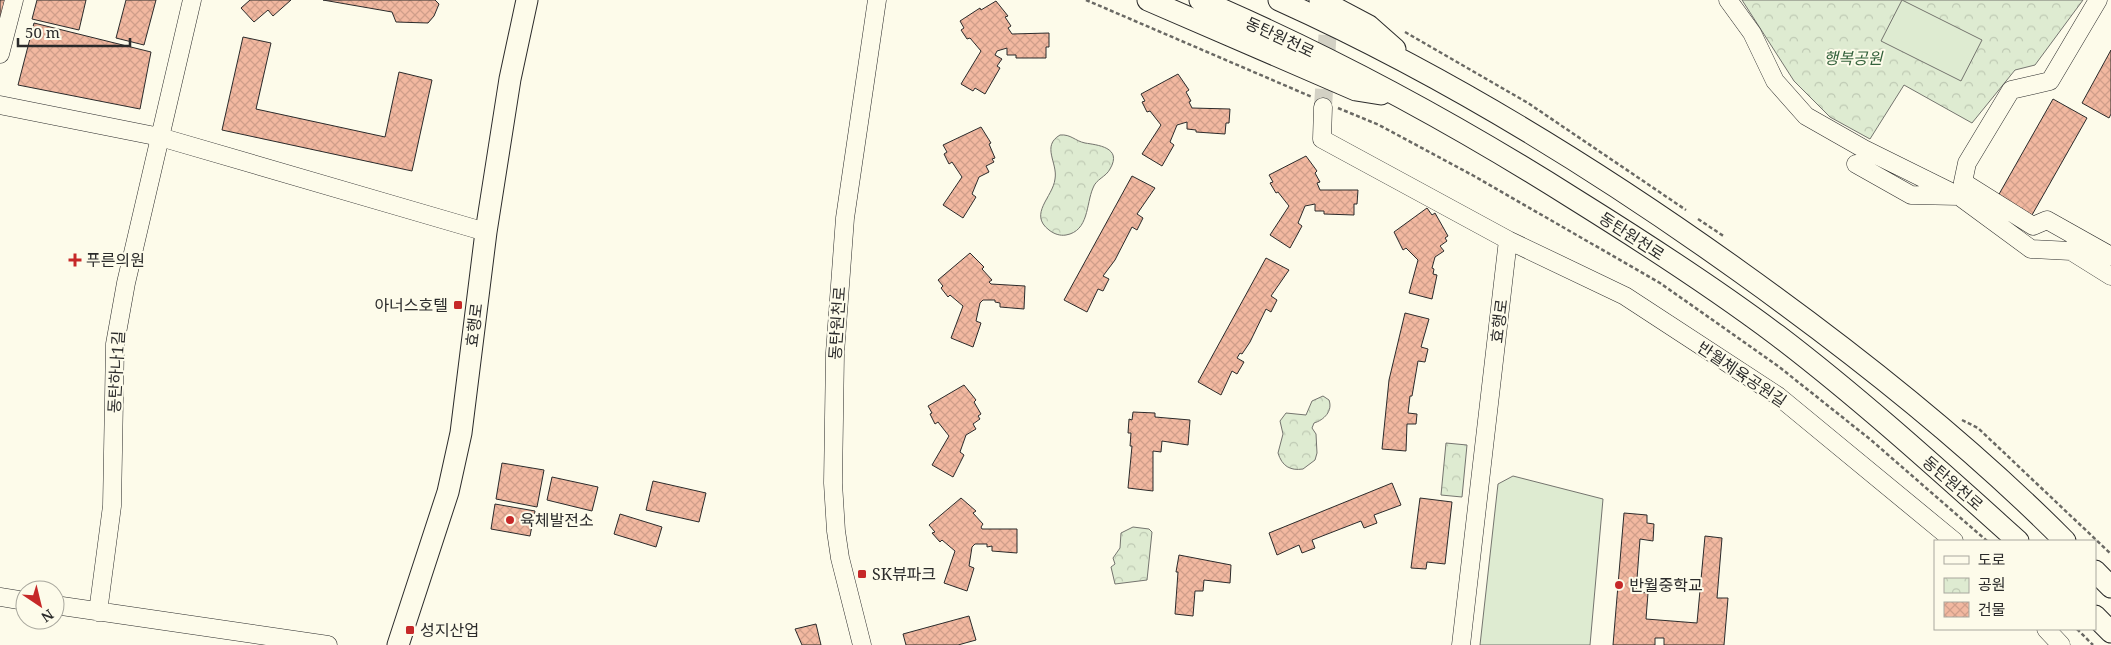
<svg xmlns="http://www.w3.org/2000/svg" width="2111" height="645" viewBox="0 0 2111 645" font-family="'Noto Serif','Noto Sans KR',serif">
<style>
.park{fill:url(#park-crowns);stroke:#74746e}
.pitch{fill:#deebd1;stroke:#74746e}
.building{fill:url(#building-cross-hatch);stroke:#2b2b2b}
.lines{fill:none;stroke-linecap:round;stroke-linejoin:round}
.minor-tunnel{stroke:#d3d1c4;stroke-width:18;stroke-dasharray:18 9;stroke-linecap:butt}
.minor-casing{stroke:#2b2b2b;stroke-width:19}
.major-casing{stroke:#2b2b2b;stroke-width:23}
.path{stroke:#6a6964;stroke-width:2.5;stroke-dasharray:4 2.5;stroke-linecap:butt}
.minor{stroke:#fdfbea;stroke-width:18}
.major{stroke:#fdfbea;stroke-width:21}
.poi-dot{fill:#c62828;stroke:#fdfbea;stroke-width:2}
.labels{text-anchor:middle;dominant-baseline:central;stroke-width:4;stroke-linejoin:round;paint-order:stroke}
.street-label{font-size:16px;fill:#2b2b2b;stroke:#fdfbea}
.park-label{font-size:16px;font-style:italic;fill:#34623c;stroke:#fdfbea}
.poi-label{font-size:16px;fill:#2b2b2b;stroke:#fdfbea;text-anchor:start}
</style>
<defs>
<pattern id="park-crowns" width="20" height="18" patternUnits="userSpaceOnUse" patternTransform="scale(1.25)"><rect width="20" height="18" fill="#deebd1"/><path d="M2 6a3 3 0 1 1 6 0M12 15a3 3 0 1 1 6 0" fill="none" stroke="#bfcab4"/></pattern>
<pattern id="building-cross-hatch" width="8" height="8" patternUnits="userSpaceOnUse" patternTransform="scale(1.25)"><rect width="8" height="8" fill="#f2b8a0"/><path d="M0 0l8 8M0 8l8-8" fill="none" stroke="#d09e8a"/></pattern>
</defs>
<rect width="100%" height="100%" fill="#fdfbea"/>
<path class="park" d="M1742,0H2083L2035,65L2015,70L1972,123L1904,85L1870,139L1830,117L1794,81Z
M1060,135C1071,134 1075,141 1085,143C1097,145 1123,147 1110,169C1106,177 1096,179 1093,188C1086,204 1089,231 1066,235C1060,236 1054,234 1049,230C1028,214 1053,197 1055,179C1058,163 1041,146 1060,135Z
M1323,396L1329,400C1333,411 1324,420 1314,423L1312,428L1316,434L1317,453L1315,460L1303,469C1290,471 1282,466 1278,453L1283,434L1280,421L1286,413L1306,415L1312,401Z
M1446,443L1467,445L1462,497L1441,495Z
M1133,527L1149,529L1152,532L1147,580L1115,584L1111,567L1115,564L1113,558L1120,548L1121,533Z"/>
<path class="pitch" d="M1902,0L1982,40L1961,81L1881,41Z
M1513,476L1603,499L1590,645H1480L1498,484Z"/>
<path class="building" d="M0,0H8L0,24Z
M37,0H86L79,30L32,19Z
M126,0H156L144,45L116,38Z
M250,0H291L273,16L268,10L254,22L241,8Z
M323,0H435L439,4L434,16L428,23L396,22L392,12Z
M996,1L1008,16L1005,17L1011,26L1008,28L1012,34L1049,33V47H1046V58H1016V55H1007V48L997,51L995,55L1002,59L997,66L1000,68L985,94L975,88L973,91L961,84L981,51L970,38L967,39L961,30L964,28L960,21L980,8L981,10Z
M34,23L151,52L140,109L18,85Z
M243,37L271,43L256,109L385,137L399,72L432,80L412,171L222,130Z
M2111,50V114L2109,118L2082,103Z
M1178,74L1189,90L1186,92L1191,101L1189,102L1192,108L1230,109L1229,123H1226L1225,134L1196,132V130L1187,129V122L1177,125L1170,142L1174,145L1162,166L1142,154L1161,125L1150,111L1147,112L1142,102L1145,101L1141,94Z
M2053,99L2087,118L2032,215L1998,196Z
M981,127L991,143L989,144L995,158L992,159L994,162L986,166L989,172L979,177L972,194L976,197L963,218L943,205L962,177L952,162L949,164L944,154L947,152L943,145Z
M1306,156L1317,171L1315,173L1320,182L1317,183L1320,190H1358L1357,204H1354V215L1324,214V211H1315V204L1305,206L1298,223L1302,226L1290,248L1270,235L1289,206L1278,192L1276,193L1270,183L1273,182L1269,175Z
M1132,176L1155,188L1137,214L1143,218L1137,230L1132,227L1115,260L1103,276L1109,279L1103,291L1098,289L1087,312L1064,300Z
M1427,208L1432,215L1435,213L1448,236L1445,238L1447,241L1440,246L1444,251L1435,257L1432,268L1434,269L1433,274L1437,275L1432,299L1409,293L1418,260L1406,248L1403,250L1394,232Z
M970,253L984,267L982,269L992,280L989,282L991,284L1025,286L1024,309L1000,307V303L995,302V300H983L980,303L976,321L981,323L973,347L951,338L963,306L950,295L948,297L941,288L943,286L938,280Z
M1266,258L1289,270L1271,296L1277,300L1271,312L1266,309L1250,342L1242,354L1240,353L1237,358L1244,362L1237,374L1232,371L1221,395L1198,382Z
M1405,313L1429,319L1421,347L1428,349L1425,362L1418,361L1412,396H1410L1408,413L1417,414L1416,424H1407L1406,451L1382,449L1389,380Z
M964,385L976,400L974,402L981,414L978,416L980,419L973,424L976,429L966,435L960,452L964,455L953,477L932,465L949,436L938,422L935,424L930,414L932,413L928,406Z
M1133,412L1155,413V417L1190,420L1188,445L1162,441L1161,452L1153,451V491L1128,488L1132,446H1130L1131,433H1128L1129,419L1132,420Z
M502,463L544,470L537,507L496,499Z
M552,477L598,487L592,511L547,500Z
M653,481L706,493L699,522L646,510Z
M1392,483L1401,505L1374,515L1377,523L1364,528L1361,521L1312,540L1315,548L1302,553L1299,545L1277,555L1269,533Z
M961,498L976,511L973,513L983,524L981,527L982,529H1017V553L992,551V546L987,547V544H975L972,547L969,566L974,568L967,591L944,583L955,551L942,540L940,542L932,533L935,532L929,525Z
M1420,498L1452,502L1445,564L1427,562L1426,569L1411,568Z
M495,504L535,511L530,536L491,529Z
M1624,513L1647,515V523L1654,524L1653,541L1640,539L1636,592L1648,593L1646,619L1697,623L1705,536L1722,538L1717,598H1728L1724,645H1664V638H1655V645H1613Z
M620,514L662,527L656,547L614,534Z
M1179,555L1231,565L1230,583L1204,580L1203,591H1195L1193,616L1175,614L1178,572H1176Z
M969,616L976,640L958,645H906L903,634Z
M816,624L821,645H802L795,629Z"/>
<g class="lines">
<path class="minor-tunnel" d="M1323,107L1329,11"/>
<defs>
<path id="minor" d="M1728,0L1752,33L1775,81L1806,116L1864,149L1959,196
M2098,0L2050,81L2011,90L1967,163L1963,182L2033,226L2047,220L2111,256
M0,54L14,0
M0,105L160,137L486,232
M1323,107L1322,139L1508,240L1461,645
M1856,164L1911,195L1959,196L2031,249L2071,251L2111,276
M1508,240L1625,296L1778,396L1954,541
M0,597L25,601
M55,605L328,645
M98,612L112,506L115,344L126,283L192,0
M2046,629L2061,645
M862,645L840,558L836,531L833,483L835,353L845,218L877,0"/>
<path id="major" d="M1148,0L1356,90L1381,94
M1200,0C1331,56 1456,124 1576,200C1645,243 1713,287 1777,335C1861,399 1940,471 2018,541
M1279,0C1441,73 1594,167 1739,271C1854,353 1966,441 2065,541
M1320,0L1369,26L1395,49
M2095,571L2111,587
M2095,616L2111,632
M398,645L448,492L461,433L486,232L510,79L527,0"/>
</defs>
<use href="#minor" class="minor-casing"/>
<use href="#major" class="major-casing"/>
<path class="path" d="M1086,0L1312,97
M1405,32L1528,103L1686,210
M1338,108L1379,125L1474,176L1660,283L1778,366L1871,440L1987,541
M1698,219L1725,237
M1962,420L1978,428L2111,554
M2077,629L2093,645"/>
<use href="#minor" class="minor"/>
<use href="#major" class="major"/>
</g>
<g class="poi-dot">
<path d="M72.5 252.5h5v5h5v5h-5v5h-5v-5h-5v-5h5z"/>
<rect x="453" y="300" width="10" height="10" rx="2.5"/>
<circle cx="510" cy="520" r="5"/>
<rect x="857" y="569" width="10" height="10" rx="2.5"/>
<circle cx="1619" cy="585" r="5"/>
<rect x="405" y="625" width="10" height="10" rx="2.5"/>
</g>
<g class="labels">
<g class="street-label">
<text transform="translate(1280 37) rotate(25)">동탄원천로</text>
<text transform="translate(1632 236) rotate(33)">동탄원천로</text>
<text transform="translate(1499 321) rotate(-83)">효행로</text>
<text transform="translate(837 323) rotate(-86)">동탄원천로</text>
<text transform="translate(474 325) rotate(-83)">효행로</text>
<text transform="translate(116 372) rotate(-87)">동탄하나1길</text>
<text transform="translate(1742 374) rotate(34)">반월체육공원길</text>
<text transform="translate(1953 483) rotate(41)">동탄원천로</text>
</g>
<g class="park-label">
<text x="1853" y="58">행복공원</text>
</g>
<g class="poi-label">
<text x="86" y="260">푸른의원</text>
<text x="448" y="305" text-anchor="end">아너스호텔</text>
<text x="520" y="520">육체발전소</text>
<text x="872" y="574">SK뷰파크</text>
<text x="1629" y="585">반월중학교</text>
<text x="420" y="630">성지산업</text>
</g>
</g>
<rect x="1934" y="540" width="162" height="90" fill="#fdfbea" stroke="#a9a89e"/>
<rect x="1944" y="556" width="25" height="8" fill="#fdfbea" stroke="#a9a89e"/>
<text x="1978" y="565" font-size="15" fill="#2b2b2b">도로</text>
<rect x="1944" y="578" width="25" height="15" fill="url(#park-crowns)" stroke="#a9a89e"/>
<text x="1978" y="590" font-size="15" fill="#2b2b2b">공원</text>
<rect x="1944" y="602" width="25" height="15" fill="url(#building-cross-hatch)" stroke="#a9a89e"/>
<text x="1978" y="615" font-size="15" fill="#2b2b2b">건물</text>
<g transform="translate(40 605) rotate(145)"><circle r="24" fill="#fdfbea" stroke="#a9a89e"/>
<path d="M0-4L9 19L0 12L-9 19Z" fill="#c62828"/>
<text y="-8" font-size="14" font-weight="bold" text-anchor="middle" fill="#2b2b2b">N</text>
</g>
<path d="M18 38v8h112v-8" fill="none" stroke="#2b2b2b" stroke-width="2.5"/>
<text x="25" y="38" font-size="15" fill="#2b2b2b" stroke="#fdfbea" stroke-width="4" paint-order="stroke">50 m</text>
</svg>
